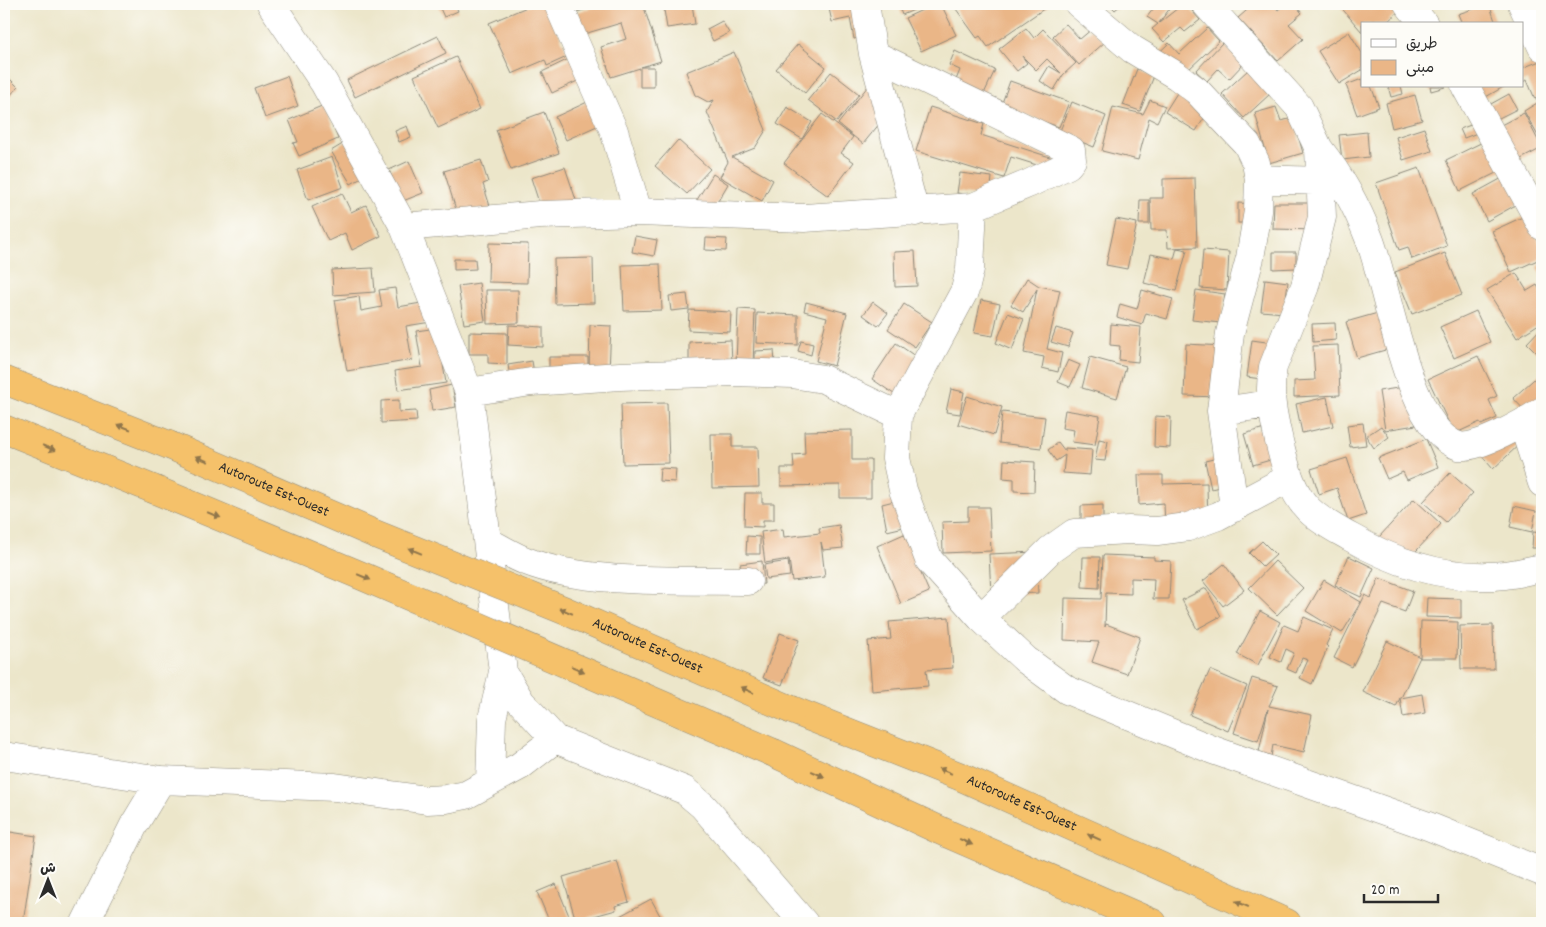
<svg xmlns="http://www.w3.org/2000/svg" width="1546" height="927" viewBox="0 0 1546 927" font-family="Dekko,'Playpen Sans Arabic',sans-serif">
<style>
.building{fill:#eab687}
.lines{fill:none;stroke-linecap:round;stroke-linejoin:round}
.street-casing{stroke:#8c887a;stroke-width:29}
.highway-casing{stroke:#8c887a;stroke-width:29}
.street{stroke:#fff;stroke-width:28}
.highway{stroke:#f5c16b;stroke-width:28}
.highway-bridge-casing{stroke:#8c887a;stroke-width:29;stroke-linecap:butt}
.highway-bridge{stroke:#f5c16b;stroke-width:28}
.oneway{fill:#90764b}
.labels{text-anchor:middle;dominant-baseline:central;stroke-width:4;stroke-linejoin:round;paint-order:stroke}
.street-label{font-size:15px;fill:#2b2b2b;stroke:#fdfcf7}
</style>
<rect width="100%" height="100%" fill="#fdfcf7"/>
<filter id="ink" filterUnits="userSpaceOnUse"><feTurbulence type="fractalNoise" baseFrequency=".02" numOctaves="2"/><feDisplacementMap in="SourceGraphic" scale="10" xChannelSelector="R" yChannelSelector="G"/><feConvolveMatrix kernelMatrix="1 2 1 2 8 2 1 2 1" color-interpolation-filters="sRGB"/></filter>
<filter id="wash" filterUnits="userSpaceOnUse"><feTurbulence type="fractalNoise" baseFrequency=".0096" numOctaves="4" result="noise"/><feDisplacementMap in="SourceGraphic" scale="20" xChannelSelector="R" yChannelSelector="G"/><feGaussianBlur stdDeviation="1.12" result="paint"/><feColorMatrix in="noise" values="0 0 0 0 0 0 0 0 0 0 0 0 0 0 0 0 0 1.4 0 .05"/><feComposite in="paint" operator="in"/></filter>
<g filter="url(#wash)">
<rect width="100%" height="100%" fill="#ece6ca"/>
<g id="blocks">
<path class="building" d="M438,4H455L458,11L444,17Z
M534,4H546L569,56L547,66L545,60L512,74L489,23Z
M603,4H643L661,61L641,67H654V87H640V68L611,77L601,47L626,39L621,23L584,34L577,12Z
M663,4H692L695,24L667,28Z
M828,4H864L871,35L854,39L850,18L832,22Z
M898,4H928L902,15Z
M935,4H941L956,35L921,51L905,18Z
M964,4H986L988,7L994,4H1051L988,47L980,36L977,38L956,9Z
M1109,4H1122L1115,10Z
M1157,4H1173L1159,23L1183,4H1186L1200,20L1185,32L1181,28L1164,42L1152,29L1158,24L1147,17Z
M1254,4H1273L1278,10L1285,4H1294L1302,13L1289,24L1303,39L1278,61L1238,18Z
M1338,4H1397L1401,9L1385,24H1362V32Z
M1488,4H1497L1490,6L1496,24H1462L1458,14Z
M722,21L729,33L713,41L707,29Z
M1066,24L1080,39L1092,29L1105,42L1079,65L1053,36Z
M1026,28L1034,38L1043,29L1076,63L1063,75L1054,90L1040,81L1049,66L1061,73L1047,59L1036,70L1022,56L1027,63L1017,71L999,49Z
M1207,28L1219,41L1174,83L1151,60L1169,43L1179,54Z
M1349,32L1362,53V70L1339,84L1318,51Z
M438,36L446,53L355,97L347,80Z
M1222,43L1244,63L1229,79L1218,69L1207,81L1196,71Z
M798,44L826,67L805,93L776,69Z
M955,51L995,70L976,111L956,80L960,70L949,65Z
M734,52L766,130L755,148L732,157L773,180L762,201L720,177L728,162L707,112L714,100L708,102L695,95L686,72Z
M577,55L588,76L552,93L542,72Z
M456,57L480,109L438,128L414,76Z
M1540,61L1542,67V96L1535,99L1527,80L1522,82V68Z
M1137,69L1154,76L1140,111L1123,105Z
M1248,70L1270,94L1244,118L1222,94Z
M831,72L859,94L837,122L808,100Z
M4,73L18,87L4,102Z
M287,76L298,106L265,118L254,88Z
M1362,79V86H1371L1379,107L1357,115L1346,85Z
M1010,81L1069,102L1059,127L1025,115L995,122Z
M1182,85L1213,104L1196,131L1165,112Z
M868,86L893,107L863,144L838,124Z
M1388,86H1401L1403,94L1391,97Z
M1430,86H1445V87L1431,91Z
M1477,86H1505L1484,98Z
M1509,94L1517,109L1497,119L1489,105Z
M1415,95L1422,120L1392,128L1386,103Z
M596,98L608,121L566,140L555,117Z
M1150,100L1165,106L1157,122L1149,118L1138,160L1102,151L1113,107L1143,114Z
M1542,100V143L1524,111Z
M1072,102L1106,116L1094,147L1059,133Z
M324,105L338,139L299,156L293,143L298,142L289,120Z
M787,107L812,122L802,139L777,124Z
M930,107L984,124L981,135L1056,159L1053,170L1011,157L1004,178L916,151Z
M1276,107L1281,121L1293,118L1303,153L1269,163L1255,113Z
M544,112L559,153L511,170L496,130Z
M1524,113L1542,148L1517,161L1499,126Z
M822,114L853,137L841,153L854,162L828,196L784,163Z
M1476,123L1480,132L1464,138L1460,129Z
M407,126L411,137L399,142L395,131Z
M1424,128L1432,151L1403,160L1396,137Z
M1367,132L1369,157L1342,160L1339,135Z
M1489,139L1504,169L1460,191L1446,160Z
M678,140L710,169L687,194L655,166Z
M346,142L367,175L351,184L331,151Z
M332,157L343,187L308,200L297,170Z
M481,160L488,182L483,184L494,219L462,229L444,171Z
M409,161L423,193L403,201L389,170Z
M565,167L579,209L545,221L531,178Z
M1419,168L1447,246L1412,259L1408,247L1399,250L1376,183Z
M960,173L992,177L990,198L957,193Z
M713,174L728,184L711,213L695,203Z
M1506,176L1521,202L1487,221L1473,194Z
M1195,178L1197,247L1168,248L1167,230H1151L1150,198H1163V179Z
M342,193L351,212L366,205L381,236L352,250L345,233L328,241L312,207Z
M1140,200H1149V224H1139Z
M1238,203L1258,204V223H1238Z
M1274,203H1320L1319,230L1273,229Z
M1527,215L1542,249V258L1511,272L1492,231Z
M1116,219L1137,223L1127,269L1106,265Z
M635,236L657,240L654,256L632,252Z
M706,238L727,239L726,251L705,250Z
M489,243L528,244L527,283L488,282Z
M1177,248L1187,250L1176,291L1144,283L1151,254L1174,259Z
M1203,250L1229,252L1227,290L1200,288Z
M915,251L917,286L895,287L894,252Z
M1273,252H1296V268L1273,269Z
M1445,253L1462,295L1412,314L1395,272Z
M593,258L594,303L555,304L554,259Z
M454,259H475L476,269L454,270Z
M660,264L662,310L624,311L622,265Z
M1542,264V278L1537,267Z
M373,268L375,292L333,295L332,270Z
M1516,273L1527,291L1537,285L1542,294V322L1517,338L1487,290Z
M1027,278L1039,286L1060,290L1047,349L1062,353L1058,372L1042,368L1044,357L1024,353L1037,289L1023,312L1011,305Z
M1265,279L1288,282L1284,313L1261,311Z
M479,283L485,321L464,324L458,286Z
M395,288L398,307L427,302L431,322L406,326L412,360L347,371L335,300L359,296L361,311L382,307L379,290Z
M486,290H518L519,323L487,324Z
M1142,290L1173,299L1167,319L1146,313L1142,325L1117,317L1120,304L1137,309Z
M1196,290L1225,294L1221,323L1192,320Z
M687,294L689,309L671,311L669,296Z
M981,300L1000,304L993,336L974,333Z
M806,302L847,313L834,366L816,361L827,317L804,311Z
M873,302L888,313L878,326L863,315Z
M904,304L932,322L915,347L888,329Z
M738,309L755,310L753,366L736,365Z
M1392,309L1403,345L1357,358L1346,322Z
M689,310L731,312L730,332L688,330Z
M1476,311L1490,342L1454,358L1440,327Z
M757,313L798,315V345L756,343Z
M1008,313L1024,319L1012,350L996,343Z
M1335,323L1336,340L1313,342L1312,324Z
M1111,324L1141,327L1138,362L1119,360L1120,346L1110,345Z
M509,325L543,327V347L508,345Z
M590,325L611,326L609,372H589Z
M1542,327V358L1527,343Z
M437,328L446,383L398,390L395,371L422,367L416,331Z
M1056,328L1073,333L1068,347L1051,342Z
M469,332L507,333V364L488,363V354H469Z
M731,340L732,363L689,365V342Z
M1252,340L1287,345L1282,382L1247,377Z
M801,341L813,344L811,355L798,351Z
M896,343L931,367L907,403L872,379Z
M1186,344L1224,346L1222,397L1184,396Z
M1338,345L1340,395L1294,397V381L1315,380L1313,346Z
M774,350L775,363L755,364V351Z
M1478,356L1497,396L1489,400L1497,418L1481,425L1480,422L1454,434L1428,379Z
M549,357H588V382H549Z
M1090,357L1126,367L1117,398L1082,388Z
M1068,360L1080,365L1070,387L1058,382Z
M532,361L535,379L511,383L508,365Z
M1542,372V421L1538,425L1513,398Z
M452,385L456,407L432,411L429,390Z
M1410,386L1416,425L1385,430L1379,391Z
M951,389L964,392L960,414L946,412Z
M967,396L1002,407L994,435L958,424Z
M1327,397L1333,426L1302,433L1296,404Z
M399,400V412L416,411L417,421L381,423V401Z
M667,403L669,463L623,464L621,404Z
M1065,410L1100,416L1095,445L1072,442L1074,430L1062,428Z
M1002,412L1045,417L1041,448L999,443Z
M1155,416L1171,417L1170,448L1154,447Z
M1363,423L1366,445L1350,447L1347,425Z
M1271,426L1281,457L1253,465L1244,434Z
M1381,426L1389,437L1374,448L1366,436Z
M1536,429L1493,469L1473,446Z
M852,430V460H871V498H840V485L781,486V468H794L793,455L805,454L804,431Z
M711,434H732V447H758L759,487L712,488Z
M1099,439L1108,441L1105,461L1095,460Z
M1426,439L1438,467L1407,480L1403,472L1387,479L1378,458Z
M1058,442L1065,451V448L1092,450L1090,475L1063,473L1065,455L1056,461L1048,450Z
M1226,456L1233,484L1211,489L1205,461Z
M1347,458L1366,515L1348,521L1337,488L1319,494L1311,469Z
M1004,460L1035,462L1034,492L1014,491V479L1003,478Z
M660,468L676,469L675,482L659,481Z
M1450,473L1473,493L1446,522L1423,502Z
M1138,475H1163V484L1207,483L1208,528L1165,529L1164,503L1139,505Z
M745,493H762V503H774V520H763V527L744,526Z
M1414,499L1441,524L1406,562L1379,537Z
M898,500L904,527L887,531L882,504Z
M1103,505V537L1081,522V506Z
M1514,506L1536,511L1532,532L1510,527Z
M968,507H989L991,551L943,553L942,522L968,521Z
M839,525L843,548L823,550L821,542L825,577L792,581L789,559L765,563L761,532L783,529L784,537L820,533L819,528Z
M1533,532L1542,533V548H1532Z
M904,534L929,592L901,604L877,546Z
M747,536L760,537V554H746Z
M1262,541L1276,555L1263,567L1249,553Z
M1036,552L1038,593L991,595L989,554Z
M1103,555L1154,557V560L1171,561L1169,599H1153L1154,579L1131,578V594L1106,593L1105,627L1106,624L1140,637L1127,674L1092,662L1099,642L1064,640L1065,598L1101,599Z
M1349,556L1374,568L1361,597L1335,585Z
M1083,557H1100L1099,588L1082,587Z
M762,561L764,584L743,586L740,564Z
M788,561L790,576L766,579L764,565Z
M1275,561L1303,588L1277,615L1249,588Z
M1224,564L1244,590L1223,606L1203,581Z
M1379,578L1413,591L1405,612L1383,604L1352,667L1334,658L1365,595L1371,598Z
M1324,580L1361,602L1342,633L1306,611Z
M1206,588L1221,616L1197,629L1182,600Z
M1427,598L1461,599V618L1426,617Z
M1260,611L1280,622L1258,665L1237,654Z
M949,617L953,668L926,670L928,686L872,691L868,641L891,639L889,622Z
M1304,617L1333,630L1326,645L1328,647L1312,684L1300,678L1308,660L1302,658L1296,673L1287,669L1294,653L1286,649L1281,662L1270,657L1284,625L1298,631Z
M1421,621L1458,622L1457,658H1420Z
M1493,625L1494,669H1461L1460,626Z
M780,633L799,640L782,685L763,678Z
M1387,641L1420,657L1401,698L1422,694L1425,713L1403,717L1400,698L1396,707L1363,692Z
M1210,670L1247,686L1228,731L1190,715Z
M1252,678L1278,686L1269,706L1312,715L1304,752L1273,745L1269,768L1256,766L1268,709L1258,741L1234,733Z
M4,831L36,836L23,923H4Z
M617,861L629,902L615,906L616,910L576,921L563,877Z
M556,884L572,923H550L537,892Z
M651,899L664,923H607Z"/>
</g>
</g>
<g filter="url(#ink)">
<use href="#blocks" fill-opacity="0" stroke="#8c887a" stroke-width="1"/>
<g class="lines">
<defs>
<path id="street" d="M271,4L324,83L404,227L469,392L531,382L620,376L735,372L792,374L823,379L898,415
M558,4L614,131L638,212
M865,4L873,54L915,212
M1079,4L1132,49L1177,76L1197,91L1247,144L1256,163L1259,179L1258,211L1250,258L1230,333L1221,411L1234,508
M1206,4L1299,107L1319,149L1322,217L1305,286L1273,367C1268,393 1273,415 1279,441C1285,465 1291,492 1309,510C1320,521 1336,529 1350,537C1397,564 1450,581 1505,575C1517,574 1530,570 1542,568
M1408,4L1424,24
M1522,4L1542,47
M1465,86L1542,226
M1319,149C1341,177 1356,204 1369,238C1388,285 1407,431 1459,446C1477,450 1527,421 1542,411
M1259,179L1322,181
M973,207L970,269L965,290L898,415L896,458L903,490L929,560L981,618L1026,660L1067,690L1213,750L1428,826L1542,872
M404,227L540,215L638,212L804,218L973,207L1030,183L1068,165L1072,160L1071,150L873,54
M469,392L503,672L521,702L555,739
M1221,411L1270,404
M1523,424L1542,483
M488,542C501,548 513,556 526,561C585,585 683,580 748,581
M981,618L1050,550L1074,533L1129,530L1157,531L1188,527L1218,516L1289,478
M4,756L161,780L335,787L427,800L446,799L466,795L520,766L555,739L684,790L703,806L804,923
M490,782L492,719L503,672
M85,923L134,825L161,780"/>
<g id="highway">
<path d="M4,380L169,445"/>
<path d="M4,429L153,489"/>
<path id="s1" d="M792,710L959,776L1287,923"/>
<path d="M774,753L948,834L1153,923"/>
</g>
</defs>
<use href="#street" class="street-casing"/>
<use href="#highway" class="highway-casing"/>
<use href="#street" class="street"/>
<use href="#highway" class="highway"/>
<defs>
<g id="highway-bridge">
<path id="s2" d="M169,445L375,534L566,611L792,710"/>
<path d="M153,489L362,576L774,753"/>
</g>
</defs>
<use href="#highway-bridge" class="highway-bridge-casing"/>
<use href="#highway-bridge" class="highway-bridge"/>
</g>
<defs><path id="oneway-solid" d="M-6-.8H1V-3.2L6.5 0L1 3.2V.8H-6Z" transform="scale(1.25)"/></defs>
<g class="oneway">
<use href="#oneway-solid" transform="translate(124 427) rotate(-159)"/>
<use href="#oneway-solid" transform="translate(49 448) rotate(22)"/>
<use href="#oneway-solid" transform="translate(202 459) rotate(-157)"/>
<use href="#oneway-solid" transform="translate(214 515) rotate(22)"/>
<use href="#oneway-solid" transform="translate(415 551) rotate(-158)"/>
<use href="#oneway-solid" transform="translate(364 577) rotate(23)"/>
<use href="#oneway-solid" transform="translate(566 611) rotate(-157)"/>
<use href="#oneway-solid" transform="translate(578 669) rotate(23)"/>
<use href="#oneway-solid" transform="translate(747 690) rotate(-156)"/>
<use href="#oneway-solid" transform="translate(945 771) rotate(-158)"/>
<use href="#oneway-solid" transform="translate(818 774) rotate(25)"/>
<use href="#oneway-solid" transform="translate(1094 837) rotate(-156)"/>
<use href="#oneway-solid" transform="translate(966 842) rotate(24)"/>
<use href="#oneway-solid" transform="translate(1242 904) rotate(-156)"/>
</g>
</g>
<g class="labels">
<g class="street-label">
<text stroke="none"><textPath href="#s2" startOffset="114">Autoroute Est-Ouest</textPath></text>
<text stroke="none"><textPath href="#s2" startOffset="519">Autoroute Est-Ouest</textPath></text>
<text stroke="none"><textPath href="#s1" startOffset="248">Autoroute Est-Ouest</textPath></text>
</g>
</g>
<rect width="1546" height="927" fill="none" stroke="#fdfcf7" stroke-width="20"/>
<rect x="1361" y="22" width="162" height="65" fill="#fdfcf7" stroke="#a9a8a5"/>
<rect x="1371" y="39" width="25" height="8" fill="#ffffff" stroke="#a9a8a5"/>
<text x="1406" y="48" font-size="15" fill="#2b2b2b">طريق</text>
<rect x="1371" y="60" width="25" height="15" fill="#eab687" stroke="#a9a8a5"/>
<text x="1406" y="72" font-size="15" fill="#2b2b2b">مبنى</text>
<g transform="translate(48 880)" stroke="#fdfcf7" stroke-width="4" paint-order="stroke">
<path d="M0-4L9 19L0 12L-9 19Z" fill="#2b2b2b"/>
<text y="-8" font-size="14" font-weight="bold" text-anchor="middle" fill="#2b2b2b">ش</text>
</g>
<path d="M1364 894v8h74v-8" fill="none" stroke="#2b2b2b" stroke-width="2.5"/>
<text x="1371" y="894" font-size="15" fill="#2b2b2b" stroke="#fdfcf7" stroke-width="4" paint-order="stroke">20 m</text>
</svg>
